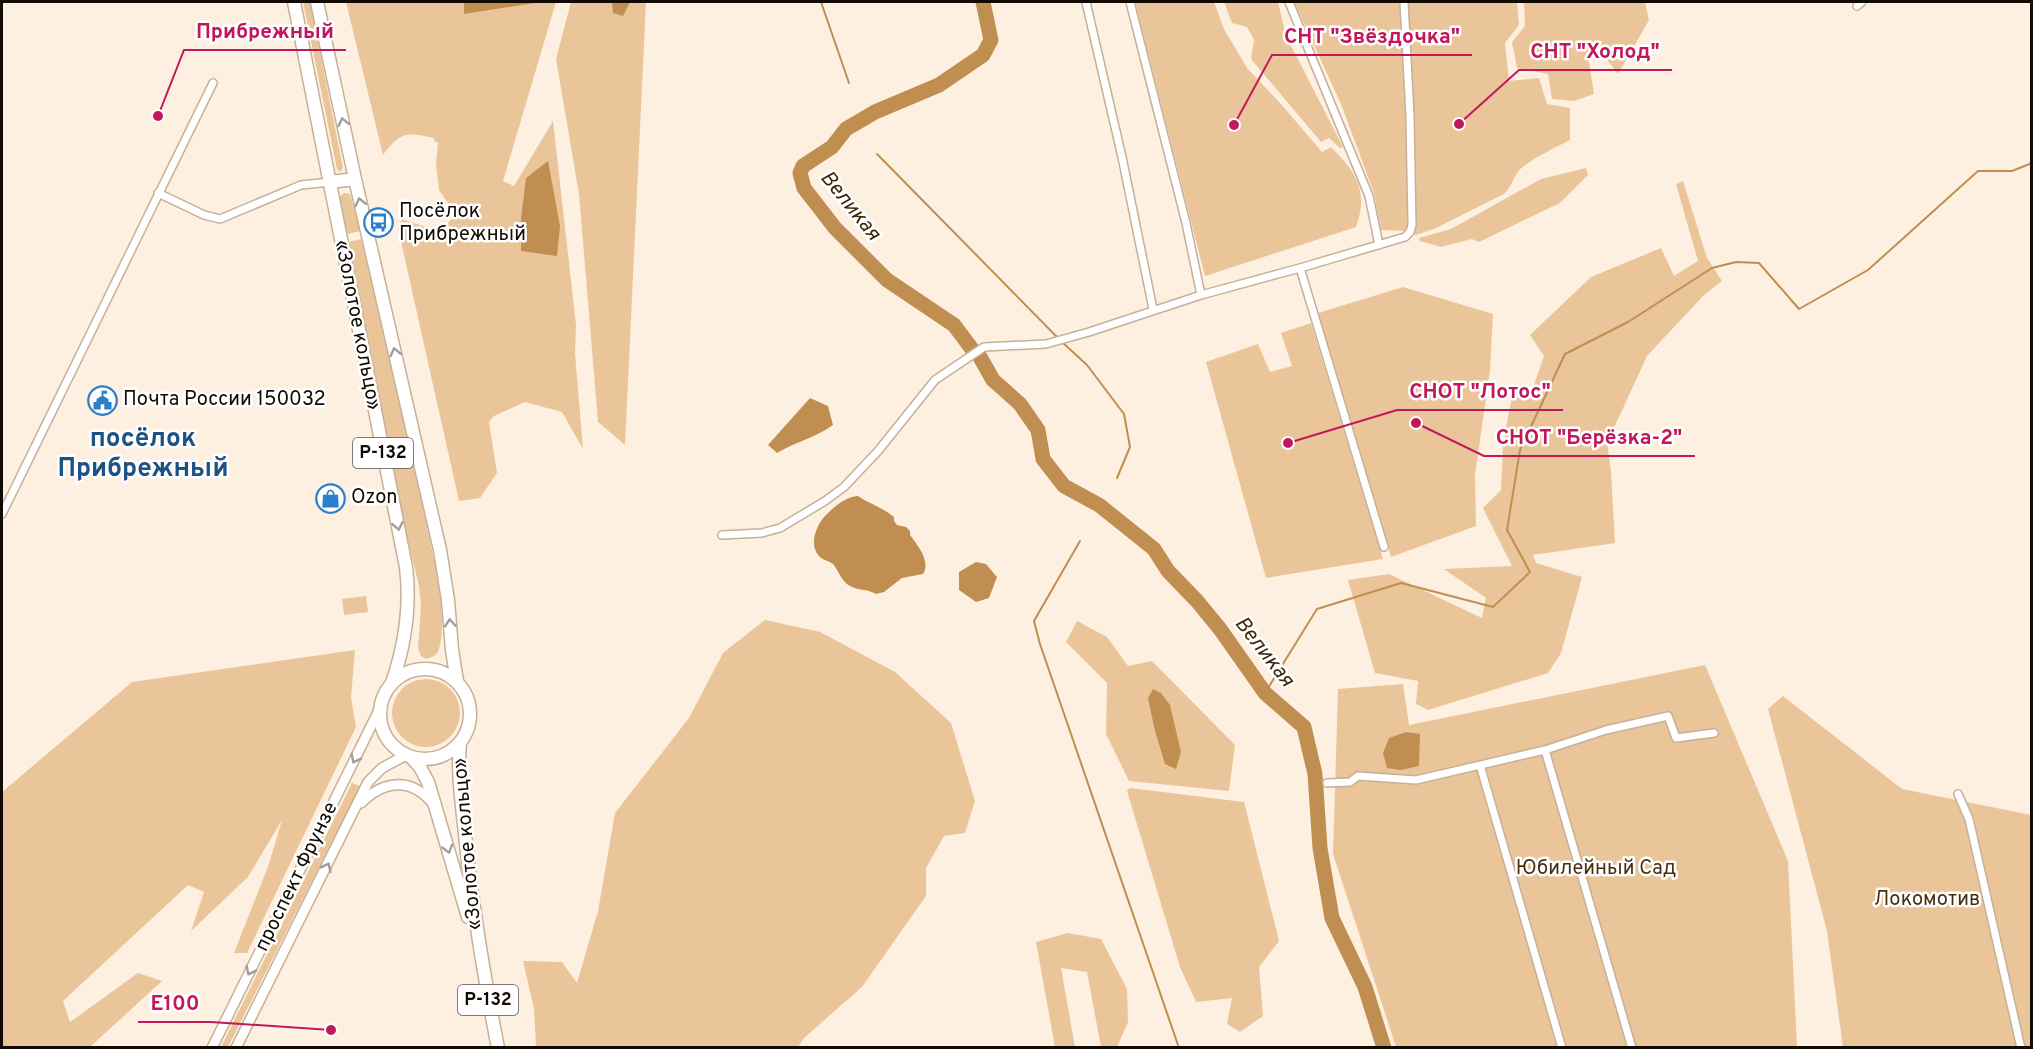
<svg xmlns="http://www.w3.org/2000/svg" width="2033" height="1049" viewBox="0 0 2033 1049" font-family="Overpass,sans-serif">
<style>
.green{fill:#eac599}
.water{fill:#c08e50}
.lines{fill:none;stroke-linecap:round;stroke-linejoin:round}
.stream{stroke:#c08e50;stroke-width:2}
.river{stroke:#c08e50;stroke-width:15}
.minor-casing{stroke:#c6b097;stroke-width:10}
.secondary-casing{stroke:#c6b097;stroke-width:12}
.trunk-casing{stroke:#c6b097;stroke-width:15}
.minor{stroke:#fff;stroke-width:7}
.secondary{stroke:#fff;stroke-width:9}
.trunk{stroke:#fff;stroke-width:12}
.oneway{stroke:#a09d9b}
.labels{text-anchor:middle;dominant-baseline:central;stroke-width:5;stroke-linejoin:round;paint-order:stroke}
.shield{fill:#fff;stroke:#59544f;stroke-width:1.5}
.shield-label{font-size:18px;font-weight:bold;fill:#120b04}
.poi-label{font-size:20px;fill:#120b04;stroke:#fff;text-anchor:start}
.street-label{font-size:20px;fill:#120b04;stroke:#fff}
.park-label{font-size:20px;fill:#452f13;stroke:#fff}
.water-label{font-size:21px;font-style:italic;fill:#3d280c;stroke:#fff}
.district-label{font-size:26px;font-weight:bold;fill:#1e5285;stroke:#fff}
.leader{fill:none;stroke:#c2185b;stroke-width:2}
.callout-dot{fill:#c2185b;stroke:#fff;stroke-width:2}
.callout-label{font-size:21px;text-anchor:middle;font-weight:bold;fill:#c2185b;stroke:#fff;stroke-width:5;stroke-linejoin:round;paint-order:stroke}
</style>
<rect width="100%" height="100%" fill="#fef0e0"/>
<path class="green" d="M303,2H310L343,168L340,172L337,169Z
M346,2H556L503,181L514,186L553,121L576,325L575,353L583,449L562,412L525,402L494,416L489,422L497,473L480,498L459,501L398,228L402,219L440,232L456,214L439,190L436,164L438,142H435L434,138C407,132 401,131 383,155Z
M571,2H646L625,445L598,422L579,194L556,59Z
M1135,2H1214L1224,29L1247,68L1281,104L1322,152L1331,147C1356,172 1369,192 1356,227L1205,276Z
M1224,2H1278L1286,36L1343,147L1340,148L1329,138L1321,142L1251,59L1254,40L1247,27L1232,23Z
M1294,2H1517L1519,25L1505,43L1509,81L1539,78L1547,104L1570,108V140C1557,147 1524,162 1517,173C1512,181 1511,187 1504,194L1436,228L1416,235L1407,231L1381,230L1374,193L1341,104Z
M1524,2H1645L1649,20L1618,74L1605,57L1588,56L1594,94L1574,101L1552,99L1548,74L1517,68L1512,42L1525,26Z
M1586,168L1588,175L1560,203L1479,242L1472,239L1441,247L1420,241L1419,238L1451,229L1541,179Z
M1683,181L1707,258L1722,281L1703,296L1647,356L1607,443L1611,471L1615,543L1533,555L1536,563L1582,577L1561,653L1548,673L1428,710L1416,704L1418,681L1375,673L1348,580L1389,574L1482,618L1486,598L1444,569L1512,566L1483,508L1501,490L1503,444L1512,396H1530L1544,356L1530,335L1591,277L1661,248L1674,276L1698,261L1676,184Z
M344,193L350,194L360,231L347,234L338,198Z
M361,239C384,336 409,433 428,532C435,564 448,618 439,649C437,656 432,657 426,659L421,656L418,648L421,606L419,586L399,502L349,242Z
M1403,287L1493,314L1490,370L1475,475L1476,526L1391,557L1318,313Z
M1311,323L1383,559L1266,578L1206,362L1258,344L1270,372L1292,366L1281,333Z
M366,596L368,612L344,615L342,599Z
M765,620L820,632L895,672L951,723L975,801L965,833L944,836L926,868V896L862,987L804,1038L798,1047H536L534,1009L523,961L562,962L577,983L598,911L615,813L689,718L723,653Z
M1077,621L1107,637L1128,666L1152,661L1235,745L1229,791L1129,781L1106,734L1107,683L1066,642Z
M355,650L351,698L356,727L247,953H234L269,864L282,820L248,877L191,931L204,892L188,885L63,1001L70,1022L138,973L162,981L90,1047H2V792L132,682Z
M1705,665L1788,861L1797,1047H1396L1333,854L1338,689L1403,684L1409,725Z
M392 713a34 34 0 1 1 68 0a34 34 0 1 1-68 0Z
M1783,696L1902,789L2031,815V1047H1843L1827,931L1768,709Z
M352,783L360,786L228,1047H221Z
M1130,788L1244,802L1279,941L1259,967L1263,1016L1240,1032L1227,1024L1232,998L1196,1002L1180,967L1127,791Z
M1068,933L1101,939L1127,989L1128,1022L1117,1047H1101L1087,972L1061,968L1075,1047H1055L1036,942Z"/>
<path class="water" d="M464,2H535V3L464,14Z
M612,2H630L623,16L613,13Z
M548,161L560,226L557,256L521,251V218L526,178Z
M810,398L828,406L833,425C815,438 795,442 777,453L768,445Z
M858,496C870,504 883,508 894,517V521L897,525L906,527L910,531V535C918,546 931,561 923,574L902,578L884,592L876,594C866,588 859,591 850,586C841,581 839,571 833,564C829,561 823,560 820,557C808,546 816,525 826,515C835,506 845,497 858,496Z
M976,562L986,564L997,577L989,598L976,602L959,590V572Z
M1153,689L1161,693L1170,705L1181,752L1176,769L1165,764L1155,731L1148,698Z
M1406,732L1420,734L1419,766L1401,770L1387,768L1383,753L1389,738Z"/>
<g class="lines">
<path class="stream" d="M821,2L849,83
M877,154L1058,338
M1062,342L1087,365L1124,414L1130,447L1117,478
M1080,541L1034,621L1040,644L1179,1048
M1265,693L1317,609L1401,583L1493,607L1530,572L1507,530L1520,450L1565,354L1628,322L1712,268L1736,262L1759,263L1799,309L1868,270L1978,171H2012L2032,163"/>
<path class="river" d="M972,349L954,325L887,280L835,228L804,188L800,173L803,166L832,147L846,129L875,112L939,85L983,55L991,40L983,2
M980,357L993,380L1020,404L1038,430L1043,459L1064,486L1099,505L1154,549L1168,571L1197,601L1220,629L1265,693L1304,727L1315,774L1320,848L1332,918L1365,987L1384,1048"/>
<defs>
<path id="minor" d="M1086,2L1122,157L1153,309
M1130,2L1186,223L1201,295
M1289,2L1369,196L1379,245
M1857,6L1862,2
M158,193L204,215L220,219L301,185L330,182
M1300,268L1384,547
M2,514L213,83
M722,535L762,533L780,528L825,501L844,487L878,451L935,380L984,347L1046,344L1089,332L1201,295L1300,268L1405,237L1410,232L1412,225L1410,116L1404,2
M1545,750L1632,1048
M1480,765L1562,1048
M1327,783L1350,782L1358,776L1416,780L1545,750L1606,730L1668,716L1676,738L1714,733
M1958,794L1969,819L2021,1048"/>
<path id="secondary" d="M361,803C384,780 412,777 433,804
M212,1048L381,706
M236,1048L368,782L382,768L406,755"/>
<path id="trunk" d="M294,2L406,567C411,608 405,645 392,683
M317,2L355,179L440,550L448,600L452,650L457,681
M330,182L355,179
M380 714a45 45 0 1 1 90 0a45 45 0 1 1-90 0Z
M460,742C457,773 462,804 465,834C472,906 484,976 498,1048
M411,757L420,767L428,782L468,917"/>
</defs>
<use href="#minor" class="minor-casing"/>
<use href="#secondary" class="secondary-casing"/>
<use href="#trunk" class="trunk-casing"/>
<use href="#minor" class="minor"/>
<use href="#secondary" class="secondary"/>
<use href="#trunk" class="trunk"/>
</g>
<defs><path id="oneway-chevron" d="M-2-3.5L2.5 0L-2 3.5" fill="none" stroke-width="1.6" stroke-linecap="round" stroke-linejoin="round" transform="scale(1.5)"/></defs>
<g class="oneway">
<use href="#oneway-chevron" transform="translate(343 122) rotate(-102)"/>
<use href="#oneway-chevron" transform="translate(360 202) rotate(-103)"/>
<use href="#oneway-chevron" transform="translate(395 352) rotate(-103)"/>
<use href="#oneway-chevron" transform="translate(398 526) rotate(79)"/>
<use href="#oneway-chevron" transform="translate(450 623) rotate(-94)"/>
<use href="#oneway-chevron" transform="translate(355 759) rotate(116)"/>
<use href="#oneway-chevron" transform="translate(448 849) rotate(74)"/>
<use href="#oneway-chevron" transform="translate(327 867) rotate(-64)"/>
<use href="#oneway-chevron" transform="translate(250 971) rotate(116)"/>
</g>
<defs>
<symbol id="bus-ring" viewBox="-11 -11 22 22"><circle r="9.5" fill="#fff" stroke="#2b7fcd" stroke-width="1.5"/><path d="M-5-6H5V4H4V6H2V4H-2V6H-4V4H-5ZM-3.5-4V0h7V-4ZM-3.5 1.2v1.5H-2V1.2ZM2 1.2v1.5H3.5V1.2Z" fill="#2b7fcd"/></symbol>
<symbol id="civic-ring" viewBox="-11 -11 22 22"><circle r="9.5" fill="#fff" stroke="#2b7fcd" stroke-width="1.5"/><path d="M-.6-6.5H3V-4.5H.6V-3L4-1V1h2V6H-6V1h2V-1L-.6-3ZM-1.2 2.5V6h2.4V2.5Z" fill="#2b7fcd"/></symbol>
<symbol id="shop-ring" viewBox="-11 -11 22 22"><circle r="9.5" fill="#fff" stroke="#2b7fcd" stroke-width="1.5"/><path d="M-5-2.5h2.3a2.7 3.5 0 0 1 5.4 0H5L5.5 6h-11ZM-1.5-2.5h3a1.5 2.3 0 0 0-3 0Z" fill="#2b7fcd"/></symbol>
</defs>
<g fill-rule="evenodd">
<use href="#bus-ring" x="362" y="206" width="33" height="33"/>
<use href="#civic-ring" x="86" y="384" width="33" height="33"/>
<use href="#shop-ring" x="314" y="482" width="33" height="33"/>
</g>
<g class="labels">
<g class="shield">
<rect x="353" y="438" width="60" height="30" rx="4.5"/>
<rect x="458" y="985" width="60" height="30" rx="4.5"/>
</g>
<g class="shield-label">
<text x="383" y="453">Р-132</text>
<text x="488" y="1000">Р-132</text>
</g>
<g class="poi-label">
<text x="399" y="212">Посёлок<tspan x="399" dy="23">Прибрежный</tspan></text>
<text x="123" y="400">Почта России 150032</text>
<text x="351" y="498">Ozon</text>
</g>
<g class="street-label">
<text transform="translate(357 325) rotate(79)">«Золотое кольцо»</text>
<text transform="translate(468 844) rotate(-95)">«Золотое кольцо»</text>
<text transform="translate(297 877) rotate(-64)">проспект Фрунзе</text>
</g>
<g class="park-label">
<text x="1596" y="869">Юбилейный Сад</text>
<text x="1927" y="900">Локомотив</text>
</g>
<g class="water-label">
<text transform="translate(850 206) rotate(51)">Великая</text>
<text transform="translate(1264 652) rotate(52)">Великая</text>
</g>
<g class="district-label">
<text x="143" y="439">посёлок<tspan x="143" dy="30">Прибрежный</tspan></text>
</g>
</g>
<path class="leader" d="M158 116L184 50H346M1234 125L1272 55H1472M1459 124L1519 70H1672M1288 443L1397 410H1563M1416 423L1484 456H1695M331 1030L211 1022H138"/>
<g class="callout-dot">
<circle cx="158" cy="116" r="6"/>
<circle cx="1234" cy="125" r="6"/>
<circle cx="1459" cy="124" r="6"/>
<circle cx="1288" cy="443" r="6"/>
<circle cx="1416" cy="423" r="6"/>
<circle cx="331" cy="1030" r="6"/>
</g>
<g class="callout-label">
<text x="265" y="38">Прибрежный</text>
<text x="1372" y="43">СНТ "Звёздочка"</text>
<text x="1595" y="58">СНТ "Холод"</text>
<text x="1480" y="398">СНОТ "Лотос"</text>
<text x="1589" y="444">СНОТ "Берёзка-2"</text>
<text x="175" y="1010">E100</text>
</g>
<rect width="2033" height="1049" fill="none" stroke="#120b04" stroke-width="6"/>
</svg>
